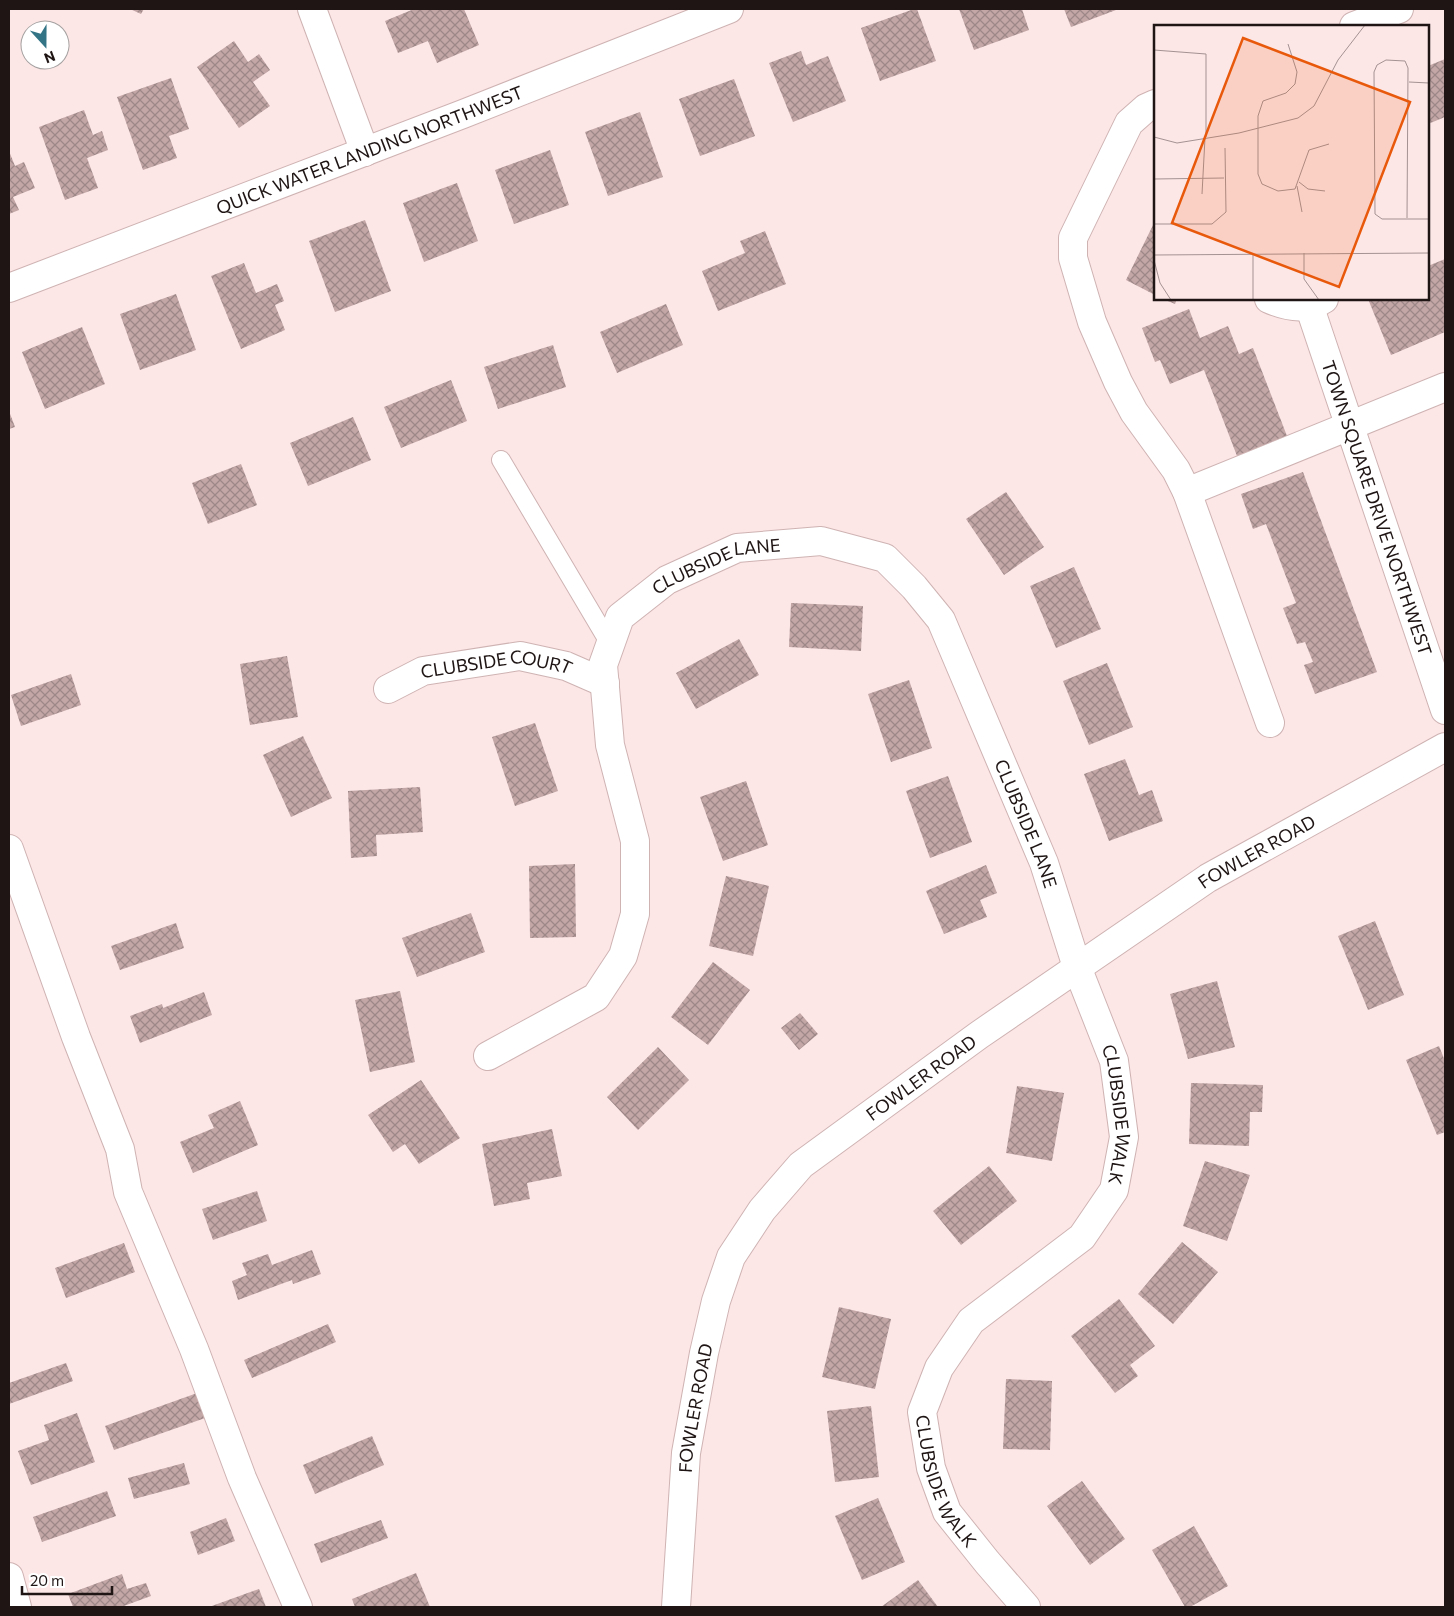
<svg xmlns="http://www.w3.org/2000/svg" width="1454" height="1616" viewBox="0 0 1454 1616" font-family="Commissioner,sans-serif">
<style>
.building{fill:url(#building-cross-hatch)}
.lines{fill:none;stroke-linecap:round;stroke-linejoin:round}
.service-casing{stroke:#cfb3b3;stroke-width:20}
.minor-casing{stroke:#cfb3b3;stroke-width:30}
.service{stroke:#fff;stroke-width:18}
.minor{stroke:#fff;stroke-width:28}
.labels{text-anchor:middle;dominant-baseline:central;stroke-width:5;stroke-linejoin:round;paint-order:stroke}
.street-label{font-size:18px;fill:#1f1515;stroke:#fff}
.inset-road{fill:none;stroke:#a49292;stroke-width:1}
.view{fill:#e8590c;fill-opacity:0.15;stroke:#e8590c;stroke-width:2.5}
.inset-edge{fill:none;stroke:#1f1515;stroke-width:2.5}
</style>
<defs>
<pattern id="building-cross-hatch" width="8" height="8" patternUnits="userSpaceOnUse" patternTransform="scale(1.25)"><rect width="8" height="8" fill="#c3a7a7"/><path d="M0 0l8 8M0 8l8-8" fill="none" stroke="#9e8787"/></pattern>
</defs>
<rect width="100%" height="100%" fill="#fde6e6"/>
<path class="building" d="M130,9H144L141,14Z
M414,9H464L479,45L437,63L428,41L398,53L385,21Z
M914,9H917L936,61L880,81L861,28Z
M959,9H1022L1029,30L974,50Z
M1064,9H1116V10L1071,27Z
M234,41L248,62L259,54L270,70L253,82L270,106L239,128L197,67Z
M801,51L806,65L828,56L846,101L793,122L769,63Z
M1445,59V117L1428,124V66Z
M171,78L189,129L169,136L177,158L143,170L117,97Z
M734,79L755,136L700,156L679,99Z
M84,110L93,135L102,131L108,150L87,158L98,188L65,200L39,127Z
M640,112L663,177L608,196L585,132Z
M550,150L569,205L514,224L495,170Z
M9,151L15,166L24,162L35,188L13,197L19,210L9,214Z
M457,183L478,241L424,262L403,203Z
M365,220L391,291L335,312L309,241Z
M1155,221V295L1126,280Z
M765,231L786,284L718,311L702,271L745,253L740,241Z
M1445,259V332L1391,355L1368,299H1428V266Z
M244,263L256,293L277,284L284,301L275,305L285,330L241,349L211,276Z
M176,294L196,350L140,370L120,314Z
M1163,299H1177L1175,304Z
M666,304L683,345L617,373L600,332Z
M1189,309L1200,338L1228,326L1239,354L1253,348L1287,436L1237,456L1204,370L1170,384L1160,360L1155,362L1142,328Z
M82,327L105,384L45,409L22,352Z
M553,345L566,387L498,409L484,367Z
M451,380L467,421L401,448L384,407Z
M9,411L15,427L9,429Z
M353,417L371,460L308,486L290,443Z
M241,464L257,505L208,524L192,483Z
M1303,472L1377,672L1315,694L1304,665L1313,662L1305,642L1297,644L1283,608L1296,603L1266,524L1253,529L1241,494Z
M1006,492L1044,547L1004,575L966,519Z
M1074,567L1101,629L1056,648L1030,586Z
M791,603L863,606L861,651L789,647Z
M739,639L759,675L696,709L676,673Z
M287,656L298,717L250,725L240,664Z
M1107,663L1133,727L1089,745L1063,681Z
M71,674L81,705L21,726L11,695Z
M909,680L932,748L891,762L868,694Z
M535,723L558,791L515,806L492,737Z
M303,736L332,798L291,817L263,755Z
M1125,759L1139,795L1152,790L1163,821L1109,841L1084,774Z
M948,776L972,842L930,858L906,791Z
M746,781L768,845L723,861L700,797Z
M420,787L423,832L376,835L377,856L351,858L348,791Z
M575,864L576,937L530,938L529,866Z
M986,865L997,893L980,900L987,917L944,934L926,891Z
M726,876L769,886L753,956L709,946Z
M471,913L485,952L417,977L402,938Z
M1375,921L1404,995L1368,1010L1338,936Z
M176,923L184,948L120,970L111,946Z
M713,962L750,990L708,1045L671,1017Z
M1217,981L1235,1047L1188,1059L1170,994Z
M400,991L415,1062L370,1072L355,1000Z
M204,992L212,1015L140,1043L130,1016L162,1004L163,1008Z
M800,1013L818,1034L799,1050L781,1028Z
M1439,1046L1445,1061V1132L1437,1135L1406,1060Z
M658,1047L689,1080L638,1130L607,1097Z
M421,1080L460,1138L419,1164L405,1144L393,1152L368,1115Z
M1191,1083L1263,1085L1262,1112H1250L1249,1146L1189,1144Z
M1017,1086L1064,1093L1052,1161L1006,1153Z
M240,1101L258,1145L193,1173L180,1142L214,1128L208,1115Z
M552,1129L562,1176L527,1183L530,1199L494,1206L482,1144Z
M1205,1161L1250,1175L1227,1241L1183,1226Z
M989,1166L1017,1201L961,1245L933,1211Z
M257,1191L267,1221L213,1240L202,1209Z
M1182,1242L1218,1272L1173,1324L1138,1294Z
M124,1243L135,1272L66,1298L55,1268Z
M312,1250L321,1274L293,1284L292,1280L238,1300L232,1281L247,1275L242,1263L268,1254L272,1265Z
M1119,1299L1155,1346L1130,1365L1138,1376L1115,1393L1071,1336Z
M839,1307L891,1319L875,1389L822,1377Z
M328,1324L336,1342L252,1378L244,1360Z
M66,1363L73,1381L9,1404V1383Z
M1006,1379L1052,1381L1050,1450L1003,1449Z
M200,1392L208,1417L114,1450L105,1426Z
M871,1406L879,1477L835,1482L827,1411Z
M77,1413L95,1462L31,1485L18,1451L49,1440L44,1425Z
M372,1436L384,1465L315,1494L303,1465Z
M184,1463L190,1484L134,1499L128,1478Z
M1082,1481L1125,1539L1090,1565L1047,1506Z
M107,1491L116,1516L42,1542L33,1517Z
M878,1498L905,1562L862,1580L835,1516Z
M226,1518L235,1541L198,1555L190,1532Z
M381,1520L388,1538L321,1563L314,1544Z
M1194,1526L1228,1586L1190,1607H1185L1152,1550Z
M416,1573L430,1607H355L352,1599Z
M122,1574L127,1589L146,1583L151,1596L121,1607H73L68,1594Z
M918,1580L938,1607H881Z
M259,1589L266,1607H209Z"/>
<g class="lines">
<defs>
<path id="service" d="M501,460L610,644"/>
<g id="minor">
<path d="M312,9L365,152"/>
<path d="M1354,26L1399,9"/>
<path d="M1155,104L1146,108L1129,123L1073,238V258L1092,322L1118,382L1134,412L1176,470L1187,492L1270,723"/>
<path id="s1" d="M9,288L463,114L729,9"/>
<path d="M1269,299C1287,307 1306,311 1324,299"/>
<path id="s2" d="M1309,305L1445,710"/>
<path d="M1187,492L1445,387"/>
<path id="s3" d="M388,689L423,671L520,656L566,666L605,683"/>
<path d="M9,849L76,1037L120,1149L128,1192L194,1349L242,1478L298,1607"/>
<path id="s4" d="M488,1056L596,997L623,956L635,914V841L610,745L603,665L620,617L667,580L737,548L821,541L885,558L914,587L941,620L1044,863L1077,967L1114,1061L1124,1137L1114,1190L1082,1237L971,1321L939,1368L922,1412L931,1468L947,1512L987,1562L1026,1607"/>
<path d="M9,1577L17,1607"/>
<path id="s5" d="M676,1607L686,1453L704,1353L716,1301L731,1257L762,1210L801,1165L979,1035L1208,878L1445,747"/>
</g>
</defs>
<use href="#service" class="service-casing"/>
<use href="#minor" class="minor-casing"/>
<use href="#service" class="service"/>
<use href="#minor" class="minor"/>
</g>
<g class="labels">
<g class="street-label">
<text stroke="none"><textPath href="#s1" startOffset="386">QUICK WATER LANDING NORTHWEST</textPath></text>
<text stroke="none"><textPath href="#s2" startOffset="214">TOWN SQUARE DRIVE NORTHWEST</textPath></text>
<text stroke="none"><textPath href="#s4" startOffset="631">CLUBSIDE LANE</textPath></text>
<text stroke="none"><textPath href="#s3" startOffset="114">CLUBSIDE COURT</textPath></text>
<text stroke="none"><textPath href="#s4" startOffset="1111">CLUBSIDE LANE</textPath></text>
<text stroke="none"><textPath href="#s5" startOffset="1025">FOWLER ROAD</textPath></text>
<text stroke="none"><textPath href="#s5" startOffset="620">FOWLER ROAD</textPath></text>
<text stroke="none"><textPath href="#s4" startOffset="1418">CLUBSIDE WALK</textPath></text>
<text stroke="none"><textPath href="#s5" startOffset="200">FOWLER ROAD</textPath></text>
<text stroke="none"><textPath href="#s4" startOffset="1869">CLUBSIDE WALK</textPath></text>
</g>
</g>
<g transform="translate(1154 25)">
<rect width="275" height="275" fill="#fde6e6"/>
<path class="inset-road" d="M134,19L143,47L141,59L132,68L109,76L104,91V149L108,159L124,166L141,164L155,125L175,119M0,25L52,29V112M255,57L275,58M0,112L23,118L85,108L144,93L160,81L184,35L211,0M0,154L70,153M145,157L154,164L171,166M143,161L148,187M48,169L51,113M253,193L254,43L251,36L232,35L223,40L220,47L221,189L228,194H275M0,199H58L72,187L71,123M150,228V254L165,275M0,230L275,228M0,235L6,258L17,275M99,275V229"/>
<path class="view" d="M89,13L256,77L185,262L18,198Z"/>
<rect width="275" height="275" class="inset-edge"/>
</g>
<rect width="1454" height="1616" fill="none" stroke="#1f1515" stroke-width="20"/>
<g transform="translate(45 45) rotate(159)"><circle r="24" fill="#ffffff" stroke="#a5a1a1"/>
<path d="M0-4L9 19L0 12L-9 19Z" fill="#337587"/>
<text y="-8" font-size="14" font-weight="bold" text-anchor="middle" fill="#1f1515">N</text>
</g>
<path d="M22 1586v8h90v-8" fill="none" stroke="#1f1515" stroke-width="2.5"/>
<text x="30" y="1586" font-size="15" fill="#1f1515" stroke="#ffffff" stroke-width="4" paint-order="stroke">20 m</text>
</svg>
